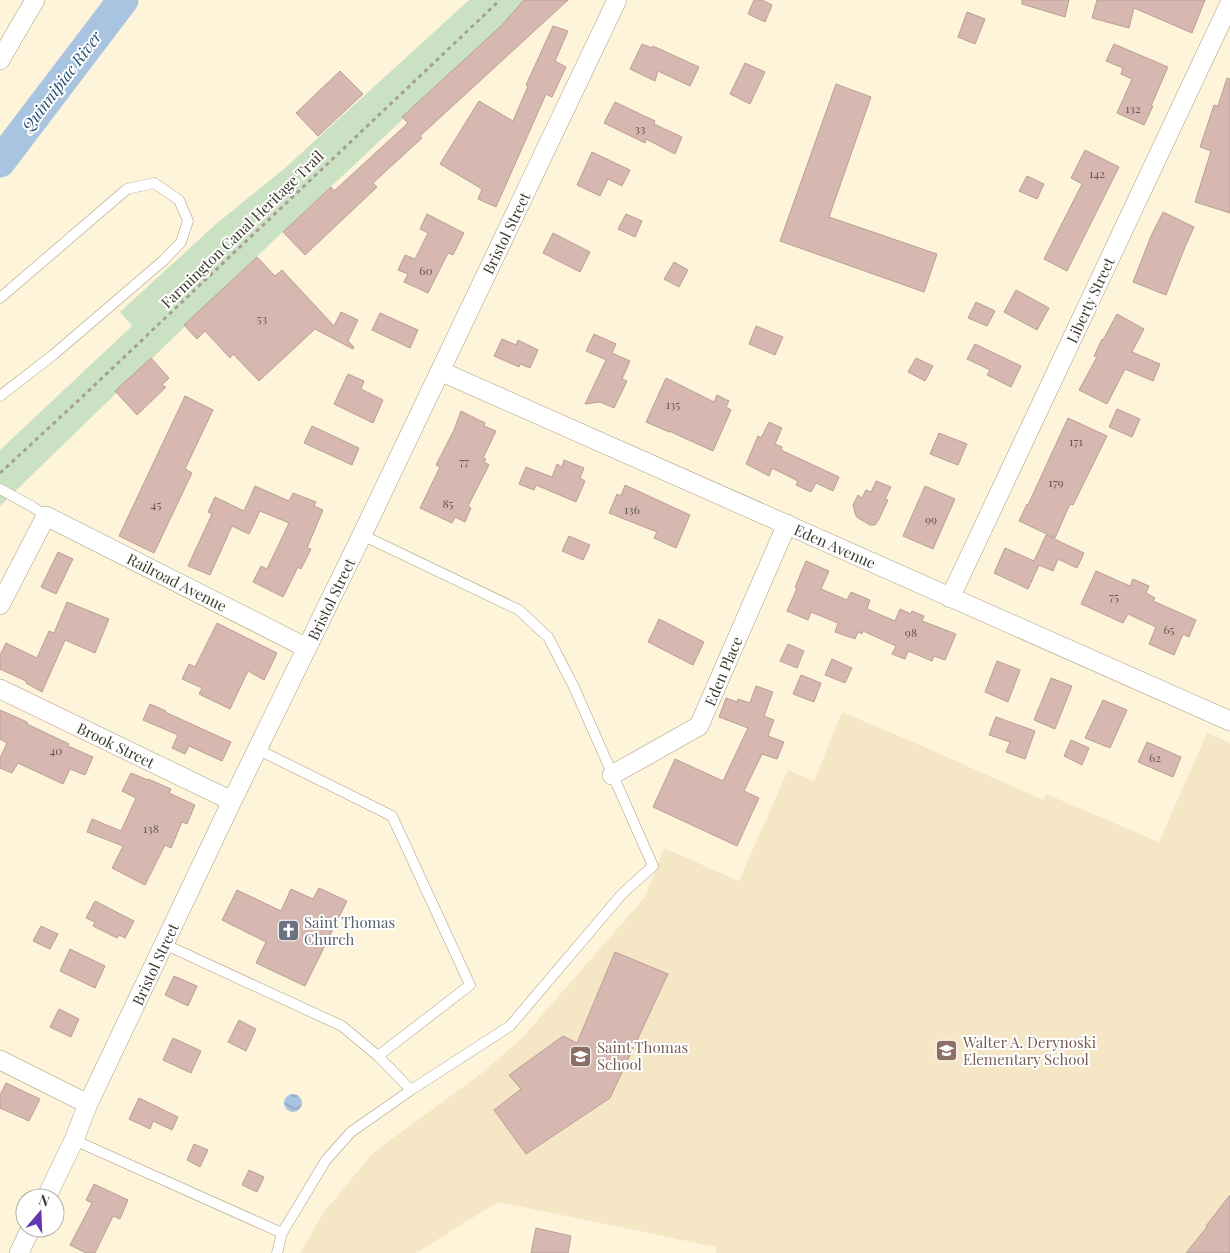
<svg xmlns="http://www.w3.org/2000/svg" width="1230" height="1253" viewBox="0 0 1230 1253" font-family="'Playfair Display',serif">
<style>
.built{fill:#f5e7c6}
.green{fill:#cae2c3}
.water{fill:url(#water-waves)}
.lines{fill:none;stroke-linecap:round;stroke-linejoin:round}
.river{stroke:#a8c4e1;stroke-width:31}
.building{fill:#d6b8b1;stroke:#bb9e96}
.service-casing{stroke:#a79d85;stroke-width:11}
.minor-casing{stroke:#a79d85;stroke-width:20}
.path{stroke:#a8a08d;stroke-width:3;stroke-dasharray:4 4;stroke-linecap:butt}
.service{stroke:#fff;stroke-width:10}
.minor{stroke:#fff;stroke-width:19}
.labels{text-anchor:middle;dominant-baseline:central;stroke-width:4;stroke-linejoin:round;paint-order:stroke}
.number-label{font-size:12px;fill:#645a50}
.street-label{font-size:15px;fill:#3e3a30;stroke:#fff}
.worship-label{font-size:15px;fill:#5b616d;stroke:#fff;text-anchor:start}
.education-label{font-size:15px;fill:#785e54;stroke:#fff;text-anchor:start}
.water-label{font-size:16px;font-style:italic;fill:#234d73;stroke:#fff}
</style>
<defs>
<pattern id="water-waves" width="16" height="10" patternUnits="userSpaceOnUse" patternTransform="scale(1.25)"><rect width="16" height="10" fill="#a8c4e1"/><path d="M0 5q4-4 8 0t8 0" fill="none" stroke="#8aa0b7"/></pattern>
</defs>
<rect width="100%" height="100%" fill="#fef4d9"/>
<path class="built" d="M842,712L920,745L1043,800L1046,794L1159,842L1207,733L1230,743V1253H716V1247L498,1202L416,1253H300L324,1212L374,1152L482,1073L522,1038L645,897L664,848L739,881L788,770L814,781Z"/>
<path class="green" d="M469,0H530L272,242L0,506V450L132,326L120,312L216,224L285,168Z"/>
<path class="water" d="M284 1103a9 9 0 1 1 18 0a9 9 0 1 1-18 0Z"/>
<g class="lines">
<path class="river" d="M0,162L123,0"/>
</g>
<path class="building" d="M524,0H568L420,136L422,138L373,183L377,187L305,255L283,232L331,187L334,191L408,123L402,117L501,26Z
M754,0H762L772,5L765,22L748,14Z
M1022,0H1069L1065,17L1022,4Z
M1097,0H1205L1192,33L1134,8L1129,28L1092,18Z
M967,12L985,19L975,44L958,37Z
M553,26L568,31L555,61L566,67L552,97L546,94L496,207L478,199L482,189L440,164L479,101L513,121L528,86L526,85Z
M642,44L652,48L653,46L699,67L690,86L658,71L655,81L630,69Z
M1114,44L1168,67L1151,106H1153L1144,125L1117,113L1132,79L1121,74L1123,68L1106,61Z
M745,63L765,72L750,104L730,94Z
M340,71L363,94L318,136L296,113Z
M1227,78L1230,79V213L1195,202L1211,151L1200,147L1214,105L1218,106Z
M836,84L871,97L829,217L937,254L924,292L780,241Z
M615,102L655,121L654,124L682,137L675,154L646,139L645,143L604,123Z
M1085,150L1119,167L1067,271L1044,259L1082,184L1071,178Z
M592,152L630,170L622,186L608,179L600,196L577,185Z
M1027,176L1044,184L1037,199L1019,191Z
M1163,212L1194,227L1185,247L1166,295L1133,282L1151,236Z
M427,214L464,233L453,255L448,253L428,293L404,282L408,274L398,270L405,255L415,259L428,233L420,229Z
M626,214L642,221L635,237L618,229Z
M553,233L590,252L580,272L543,253Z
M257,257L275,276L282,270L334,326L341,312L358,320L348,341L354,347L353,349L315,329L259,381L233,354L230,358L205,331L197,339L184,325Z
M674,262L688,270L679,287L664,279Z
M1016,290L1049,308L1037,330L1004,312Z
M976,302L995,311L987,326L968,318Z
M380,313L418,330L410,348L372,330Z
M1117,314L1144,329L1132,352L1160,364L1153,381L1125,369L1107,404L1079,390L1097,357L1094,356L1102,339L1103,340Z
M756,326L783,337L775,355L749,344Z
M594,334L616,344L612,353L630,361L622,379L627,381L614,408L600,402L585,404L606,360L586,351Z
M502,339L516,345L518,340L538,350L530,368L520,364L519,367L494,356Z
M975,344L1021,366L1011,387L987,375L990,370L967,359Z
M151,358L169,378L162,385L166,387L137,415L115,391Z
M916,358L933,366L925,381L908,372Z
M348,374L364,381L361,389L383,400L373,423L334,404Z
M666,378L714,402L717,395L729,401L726,407L731,410L713,451L669,431V432L646,422Z
M185,396L213,410L185,469L192,473L154,553L119,536Z
M1117,409L1140,419L1132,437L1109,427Z
M461,411L485,423L484,426L496,431L483,458L486,459L484,462L489,465L468,506L471,508L465,522L455,517L452,523L420,508L440,467L436,465L454,430Z
M1068,418L1107,436L1073,505L1070,504L1055,538L1019,521L1027,504L1028,505L1050,457Z
M769,422L782,428L775,444L782,447L781,450L839,477L833,491L816,483L811,492L796,485L798,481L772,468L769,476L746,464L758,436L761,438Z
M312,426L359,448L352,465L304,443Z
M939,433L967,444L958,465L930,454Z
M564,460L584,468L580,478L585,481L576,502L536,485L534,490L519,484L526,467L552,477L557,464L562,467Z
M876,481L891,487L885,499L888,500L878,521L875,525H870L858,518L856,516L853,505L858,495L862,498L866,490L871,492Z
M625,485L690,515L676,548L654,538L657,532L609,513L617,494L621,496Z
M255,486L289,501L293,493L316,502L314,506L323,510L307,548L311,549L301,569L298,567L283,597L253,582L261,566L267,569L289,523L260,511L249,534L232,526L210,575L188,566L212,514L208,512L215,497L244,511Z
M925,486L955,499L933,549L903,536Z
M1046,535L1084,553L1077,568L1058,559L1053,571L1039,565L1028,589L994,573L1005,548L1034,561Z
M569,536L590,545L583,560L562,551Z
M58,552L73,559L56,594L41,587Z
M806,561L829,571L821,589L847,600L851,592L870,600L867,609L895,621L900,609L911,614L912,611L924,616L922,621L956,634L945,660L934,656L932,661L908,651L905,659L892,654L896,646L863,631L862,634L858,632L855,639L835,632L838,623L811,612L808,620L787,611L797,588L795,587Z
M1096,571L1130,586L1133,579L1149,586L1146,593L1155,598L1153,601L1196,620L1189,637L1183,634L1174,655L1149,644L1156,627L1128,614L1123,623L1081,604Z
M67,602L109,619L95,653L65,640L42,692L26,683V681L0,669V655L6,643L37,658L49,631L54,633Z
M659,619L704,642L693,665L648,642Z
M217,623L277,653L264,680L248,671L230,709L199,694L202,688L182,679L189,664L195,667Z
M788,644L804,651L797,668L780,661Z
M832,659L852,668L845,683L825,675Z
M997,661L1020,670L1008,702L985,692Z
M801,675L821,683L814,702L793,694Z
M1051,678L1072,686L1055,729L1034,720Z
M756,686L773,692L764,716L774,720L768,736L784,742L777,759L762,754L744,791L759,798L737,846L653,807L675,759L723,781L748,728L719,717L726,698L737,702L738,699L750,703Z
M1103,700L1127,710L1110,748L1085,738Z
M150,704L166,711L165,712L231,742L222,761L189,746L185,754L172,748L178,735L143,720Z
M0,710L27,722V724L69,744L68,746L93,757L85,775L70,769L63,784L18,763L12,773L0,768V758L7,743L0,739Z
M996,717L1035,731L1025,759L1006,752L1010,742L989,735Z
M1071,740L1089,748L1082,765L1064,756Z
M1147,742L1181,757L1173,777L1138,762Z
M131,773L148,780V779L171,789L169,793L195,805L187,824L182,822L171,848L165,845L145,885L112,868L123,846L87,832L92,819L121,831L136,798L122,791Z
M319,888L347,901L305,986L256,963L266,942L222,920L237,890L281,911L291,889L313,899Z
M95,901L134,921L125,938L119,935L117,938L93,926L95,922L86,918Z
M41,926L58,934L50,949L33,941Z
M70,949L105,966L95,988L60,971Z
M615,952L668,974L610,1098L526,1154L494,1110L521,1089L509,1075L563,1036L577,1043Z
M174,976L197,986L188,1006L165,995Z
M59,1009L79,1019L71,1037L50,1027Z
M239,1020L256,1029L246,1051L228,1042Z
M173,1038L201,1051L191,1073L163,1060Z
M6,1083L40,1099L29,1121L0,1108V1095Z
M139,1098L178,1117L172,1130L153,1121L150,1129L129,1119Z
M194,1144L208,1150L200,1167L187,1160Z
M249,1170L264,1177L257,1192L242,1185Z
M94,1184L128,1200L120,1219L113,1216L95,1253H86L70,1245L92,1203L86,1200Z
M1230,1195V1253H1186L1207,1227L1206,1226Z
M536,1228L571,1236L568,1253H531Z"/>
<g class="lines">
<defs>
<path id="service" d="M0,298L127,189L154,183L179,200L188,221L181,242L164,260L53,355L0,396
M0,489L33,507L46,516
M257,749L392,816L470,985L378,1056
M164,944L342,1026L378,1056L411,1090
M74,1140L282,1233
M277,1253L282,1233L326,1160L351,1132L411,1090L510,1026L622,894L653,866L573,685L548,637L519,610L362,535"/>
<path id="minor" d="M0,60L35,0
M440,371L1230,721
M950,598L1230,3
M0,605L46,516L307,648
M0,689L232,801
M612,775L699,726L787,524
M0,1060L88,1104
M46,1198L74,1140L88,1104L232,801L362,535L617,0
M19,1253L31,1228"/>
</defs>
<use href="#service" class="service-casing"/>
<use href="#minor" class="minor-casing"/>
<path class="path" d="M0,473L81,398L500,0"/>
<use href="#service" class="service"/>
<use href="#minor" class="minor"/>
</g>
<defs>
<symbol id="church-square" viewBox="-11 -11 22 22"><rect x="-9" y="-9" width="18" height="18" rx="4" fill="#6b7280" stroke="#fff"/><path d="M-1.2-6h2.4v3.5h3.3v2.4h-3.3V6h-2.4V-.1h-3.3v-2.4h3.3Z" fill="#fff"/></symbol>
<symbol id="school-square" viewBox="-11 -11 22 22"><rect x="-9" y="-9" width="18" height="18" rx="4" fill="#8d6e63" stroke="#fff"/><path d="M0-5L7-2L0 1L-7-2ZM-4 1L0 2.5L4 1V4Q0 6-4 4Z" fill="#fff"/></symbol>
</defs>
<g fill-rule="evenodd">
<use href="#church-square" x="276" y="918" width="25" height="25"/>
<use href="#school-square" x="934" y="1038" width="25" height="25"/>
<use href="#school-square" x="568" y="1044" width="25" height="25"/>
</g>
<g class="labels">
<g class="number-label">
<text x="1133" y="108">132</text>
<text x="640" y="128">33</text>
<text x="1097" y="173">142</text>
<text x="426" y="270">60</text>
<text x="262" y="318">53</text>
<text x="673" y="404">135</text>
<text x="1076" y="441">171</text>
<text x="464" y="461">77</text>
<text x="1056" y="482">179</text>
<text x="448" y="503">85</text>
<text x="156" y="504">45</text>
<text x="632" y="509">136</text>
<text x="931" y="519">99</text>
<text x="1114" y="596">75</text>
<text x="1169" y="629">65</text>
<text x="911" y="632">98</text>
<text x="56" y="750">40</text>
<text x="1155" y="757">62</text>
<text x="151" y="828">138</text>
</g>
<g class="street-label">
<text transform="translate(242 229) rotate(-44)">Farmington Canal Heritage Trail</text>
<text transform="translate(506 233) rotate(-64)">Bristol Street</text>
<text transform="translate(1090 300) rotate(-65)">Liberty Street</text>
<text transform="translate(835 546) rotate(24)">Eden Avenue</text>
<text transform="translate(177 582) rotate(27)">Railroad Avenue</text>
<text transform="translate(331 599) rotate(-64)">Bristol Street</text>
<text transform="translate(723 671) rotate(-67)">Eden Place</text>
<text transform="translate(116 745) rotate(26)">Brook Street</text>
<text transform="translate(155 964) rotate(-65)">Bristol Street</text>
</g>
<g class="worship-label">
<text x="304" y="922">Saint Thomas<tspan x="304" dy="17">Church</tspan></text>
</g>
<g class="education-label">
<text x="963" y="1042">Walter A. Derynoski<tspan x="963" dy="17">Elementary School</tspan></text>
<text x="597" y="1047">Saint Thomas<tspan x="597" dy="17">School</tspan></text>
</g>
<g class="water-label">
<text transform="translate(61 81) rotate(-53)">Quinnipiac River</text>
</g>
</g>
<g transform="translate(40 1213) rotate(19)"><circle r="24" fill="#ffffff" stroke="#b2b0ac"/>
<path d="M0-4L9 19L0 12L-9 19Z" fill="#6236ae"/>
<text y="-8" font-size="14" font-weight="bold" text-anchor="middle" fill="#3e3a30">N</text>
</g>
</svg>
